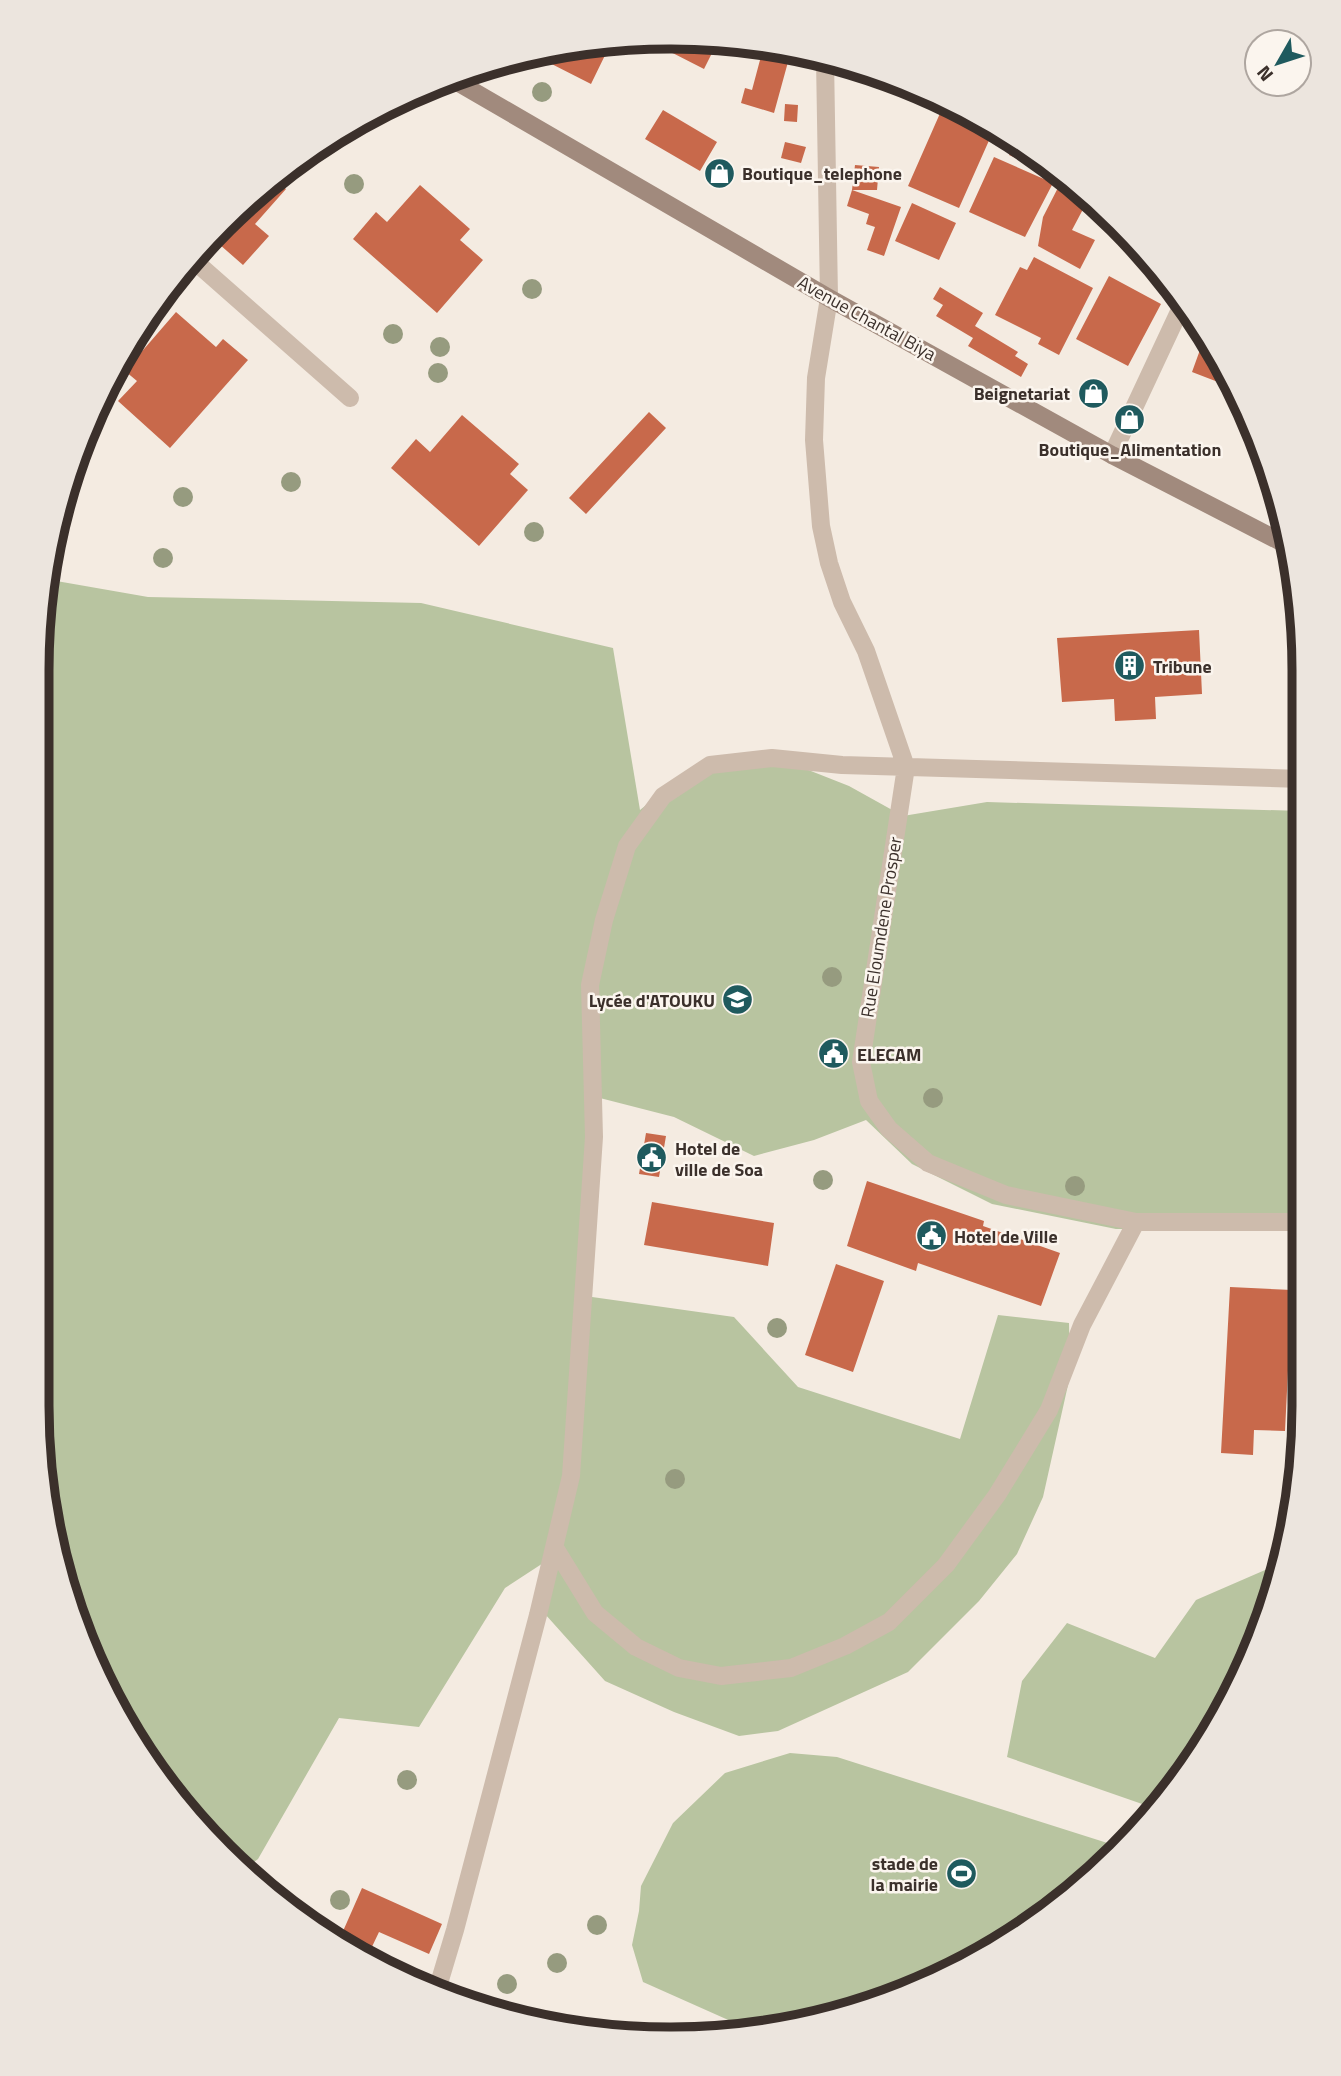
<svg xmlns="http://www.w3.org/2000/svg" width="1341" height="2076" viewBox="0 0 1341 2076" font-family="'Titillium Web',sans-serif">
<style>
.green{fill:#b8c4a0}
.building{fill:#c8694b}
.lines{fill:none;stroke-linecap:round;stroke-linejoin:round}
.street{stroke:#cdbbac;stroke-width:18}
.secondary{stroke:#a18a7d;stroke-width:18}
.tree{fill:#969b7f}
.labels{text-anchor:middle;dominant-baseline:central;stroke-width:5;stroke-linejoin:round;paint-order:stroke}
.poi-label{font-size:18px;font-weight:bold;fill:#3b302b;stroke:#fbf5ee;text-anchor:start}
.street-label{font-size:18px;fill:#3b302b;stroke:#fbf5ee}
.rim{fill:none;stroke:#3b302b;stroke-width:9}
</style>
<rect width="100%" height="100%" fill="#f4ebe1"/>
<path class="green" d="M45,579L148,597L421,603L613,648L640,810L691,769L783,760L849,786L903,816L987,802L1302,811L1300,1228L1116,1229L992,1204L912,1164L866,1120L814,1140L754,1156L674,1117L596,1097L585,1296L734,1317L798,1387L960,1439L998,1315L1069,1323L1070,1376L1043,1497L1017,1554L979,1601L908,1672L778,1731L739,1736L674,1712L605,1681L545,1614L557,1554L505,1588L419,1727L339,1718L258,1859L247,1867L144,1758L70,1609L37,1406L42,587Z
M1279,1564L1256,1648L1155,1811L1145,1805L1007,1757L1022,1681L1067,1623L1155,1658L1196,1600Z
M790,1753L837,1757L1120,1847L1022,1933L835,2018L744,2027L643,1982L632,1945L639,1911L641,1886L673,1823L725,1773Z"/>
<path class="building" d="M656,39L718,41L704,69L655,44Z
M604,42L610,45L591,84L532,54Z
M764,45L791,51L774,113L741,103L745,88L752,90Z
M945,102L995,127L959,208L908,186Z
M785,104L798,105L797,122L784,121Z
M663,110L717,142L700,171L645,139Z
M1015,141L1061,174L1060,178L1009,155Z
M785,142L806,147L801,163L781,158Z
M994,157L1053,183L1025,237L969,212Z
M855,165L879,167L877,190H852L901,207L884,256L867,250L875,227L866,224L869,214L847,206L852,190Z
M1064,176L1090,196L1072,230L1095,240L1080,269L1038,246L1043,217Z
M273,178L286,189L255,224L269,236L243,265L211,237Z
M420,185L470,229L460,240L483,260L437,313L353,239L376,212L387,222Z
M912,203L956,223L939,260L895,241Z
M1034,257L1093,288L1059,355L1038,344L1041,338L995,315L1020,267L1027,270Z
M1109,276L1161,304L1128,366L1076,339Z
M940,287L983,313L975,326L1018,352L1015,356L1028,364L1021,377L968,346L973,338L936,316L943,305L933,299Z
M176,312L216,347L223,339L248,360L170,448L118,401L137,381L125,371Z
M1205,336L1224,366L1218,382L1192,372Z
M649,412L666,428L586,514L569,498Z
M462,415L519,464L510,474L528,490L479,546L391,468L416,439L430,452Z
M1199,630L1202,694L1155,697L1156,719L1115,721L1114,699L1062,702L1057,638Z
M646,1133L666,1136L659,1177L639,1174Z
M867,1181L984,1221L983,1226L1060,1253L1041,1306L918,1263L916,1271L847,1246Z
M652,1202L774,1223L768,1266L644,1245Z
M836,1264L884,1281L853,1372L805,1355Z
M1230,1287L1292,1290L1285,1431L1254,1430L1253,1455L1221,1453Z
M362,1888L442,1924L429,1954L379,1932L369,1953L340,1938Z
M456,1999L550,2016L549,2022L466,2005Z"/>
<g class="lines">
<path class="street" d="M825,59L829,298L816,378L814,440L821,526L829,563L842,602L866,651L906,767L861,1062L869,1101L889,1129L928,1163L1006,1195L1136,1222H1300
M191,258L350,398
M1112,455L1184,301
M555,1548L595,1613L636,1647L679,1668L721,1676L791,1668L845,1646L889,1622L946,1565L997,1495L1049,1410L1082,1325L1136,1222
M437,1990L455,1930L538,1615L571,1476L594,1137L590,985L604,920L627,846L663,796L710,765L772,758L842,765L1302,779"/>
<path class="secondary" d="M452,79L829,298L1112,455L1289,546"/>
</g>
<g class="tree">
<circle cx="542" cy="92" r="10"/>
<circle cx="354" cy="184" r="10"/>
<circle cx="532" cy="289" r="10"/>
<circle cx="393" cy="334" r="10"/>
<circle cx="440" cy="347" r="10"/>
<circle cx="438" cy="373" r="10"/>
<circle cx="291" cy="482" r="10"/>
<circle cx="183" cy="497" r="10"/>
<circle cx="534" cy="532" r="10"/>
<circle cx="163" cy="558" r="10"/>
<circle cx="832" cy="977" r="10"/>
<circle cx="933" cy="1098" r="10"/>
<circle cx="823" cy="1180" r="10"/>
<circle cx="1075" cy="1186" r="10"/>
<circle cx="777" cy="1328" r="10"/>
<circle cx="675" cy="1479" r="10"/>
<circle cx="407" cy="1780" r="10"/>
<circle cx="340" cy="1900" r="10"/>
<circle cx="597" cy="1925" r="10"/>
<circle cx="557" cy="1963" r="10"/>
<circle cx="507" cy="1984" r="10"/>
</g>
<defs>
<symbol id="shop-disc" viewBox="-11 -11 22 22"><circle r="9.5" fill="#1f5a5e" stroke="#fbf5ee"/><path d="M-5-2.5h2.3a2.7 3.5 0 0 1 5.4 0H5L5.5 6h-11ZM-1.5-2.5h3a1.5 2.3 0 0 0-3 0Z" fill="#fff"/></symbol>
<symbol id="building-disc" viewBox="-11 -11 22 22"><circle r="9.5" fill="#1f5a5e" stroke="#fbf5ee"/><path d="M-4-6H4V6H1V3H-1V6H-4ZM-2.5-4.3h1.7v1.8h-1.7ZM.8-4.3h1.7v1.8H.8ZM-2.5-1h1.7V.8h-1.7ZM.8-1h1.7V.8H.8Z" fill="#fff"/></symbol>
<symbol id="school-disc" viewBox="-11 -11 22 22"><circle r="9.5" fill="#1f5a5e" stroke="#fbf5ee"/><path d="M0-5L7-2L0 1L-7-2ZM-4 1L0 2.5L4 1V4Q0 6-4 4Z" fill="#fff"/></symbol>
<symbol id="civic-disc" viewBox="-11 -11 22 22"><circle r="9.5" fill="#1f5a5e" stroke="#fbf5ee"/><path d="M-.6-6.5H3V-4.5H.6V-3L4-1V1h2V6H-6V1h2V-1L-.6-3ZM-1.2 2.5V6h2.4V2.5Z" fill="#fff"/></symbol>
<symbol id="stadium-disc" viewBox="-11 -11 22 22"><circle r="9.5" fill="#1f5a5e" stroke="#fbf5ee"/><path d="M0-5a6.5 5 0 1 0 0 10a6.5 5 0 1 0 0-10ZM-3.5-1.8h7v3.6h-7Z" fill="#fff"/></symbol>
</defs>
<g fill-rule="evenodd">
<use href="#shop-disc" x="702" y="156" width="35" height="35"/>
<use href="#shop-disc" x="1076" y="376" width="35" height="35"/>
<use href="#shop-disc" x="1112" y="402" width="35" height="35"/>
<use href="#building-disc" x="1112" y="648" width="35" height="35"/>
<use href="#school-disc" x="720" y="982" width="35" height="35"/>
<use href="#civic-disc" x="816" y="1036" width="35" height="35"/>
<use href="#civic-disc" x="634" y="1140" width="35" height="35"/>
<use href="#civic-disc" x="914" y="1218" width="35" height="35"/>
<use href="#stadium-disc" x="944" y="1856" width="35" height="35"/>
</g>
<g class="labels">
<g class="poi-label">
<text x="742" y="173">Boutique_telephone</text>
<text x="1070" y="393" text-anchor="end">Beignetariat</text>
<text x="1130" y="449" text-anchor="middle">Boutique_Alimentation</text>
<text x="1153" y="666">Tribune</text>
<text x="715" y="1000" text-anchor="end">Lycée d'ATOUKU</text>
<text x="857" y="1054">ELECAM</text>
<text x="675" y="1148">Hotel de<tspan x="675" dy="21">ville de Soa</tspan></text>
<text x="954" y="1236">Hotel de Ville</text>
<text x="938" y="1863" text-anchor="end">stade de<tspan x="938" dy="21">la mairie</tspan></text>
</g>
<g class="street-label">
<text transform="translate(867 318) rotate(29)">Avenue Chantal Biya</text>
<text transform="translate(881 927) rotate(-81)">Rue Eloumdene Prosper</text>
</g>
</g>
<path d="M0 0H1341V2076H0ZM670 49H671A621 621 0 0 1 1292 670V1406A621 621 0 0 1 671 2027H670A621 621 0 0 1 49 1406V670A621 621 0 0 1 670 49Z" fill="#ece5de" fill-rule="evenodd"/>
<path class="rim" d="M670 49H671A621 621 0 0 1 1292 670V1406A621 621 0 0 1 671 2027H670A621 621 0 0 1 49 1406V670A621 621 0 0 1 670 49Z"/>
<g transform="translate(1278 63) rotate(231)"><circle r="33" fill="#fbf5ee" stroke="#aea6a0" stroke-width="2"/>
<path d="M0-5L12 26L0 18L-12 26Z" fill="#1f5a5e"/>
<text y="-10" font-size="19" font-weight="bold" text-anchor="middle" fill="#3b302b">N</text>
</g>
</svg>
